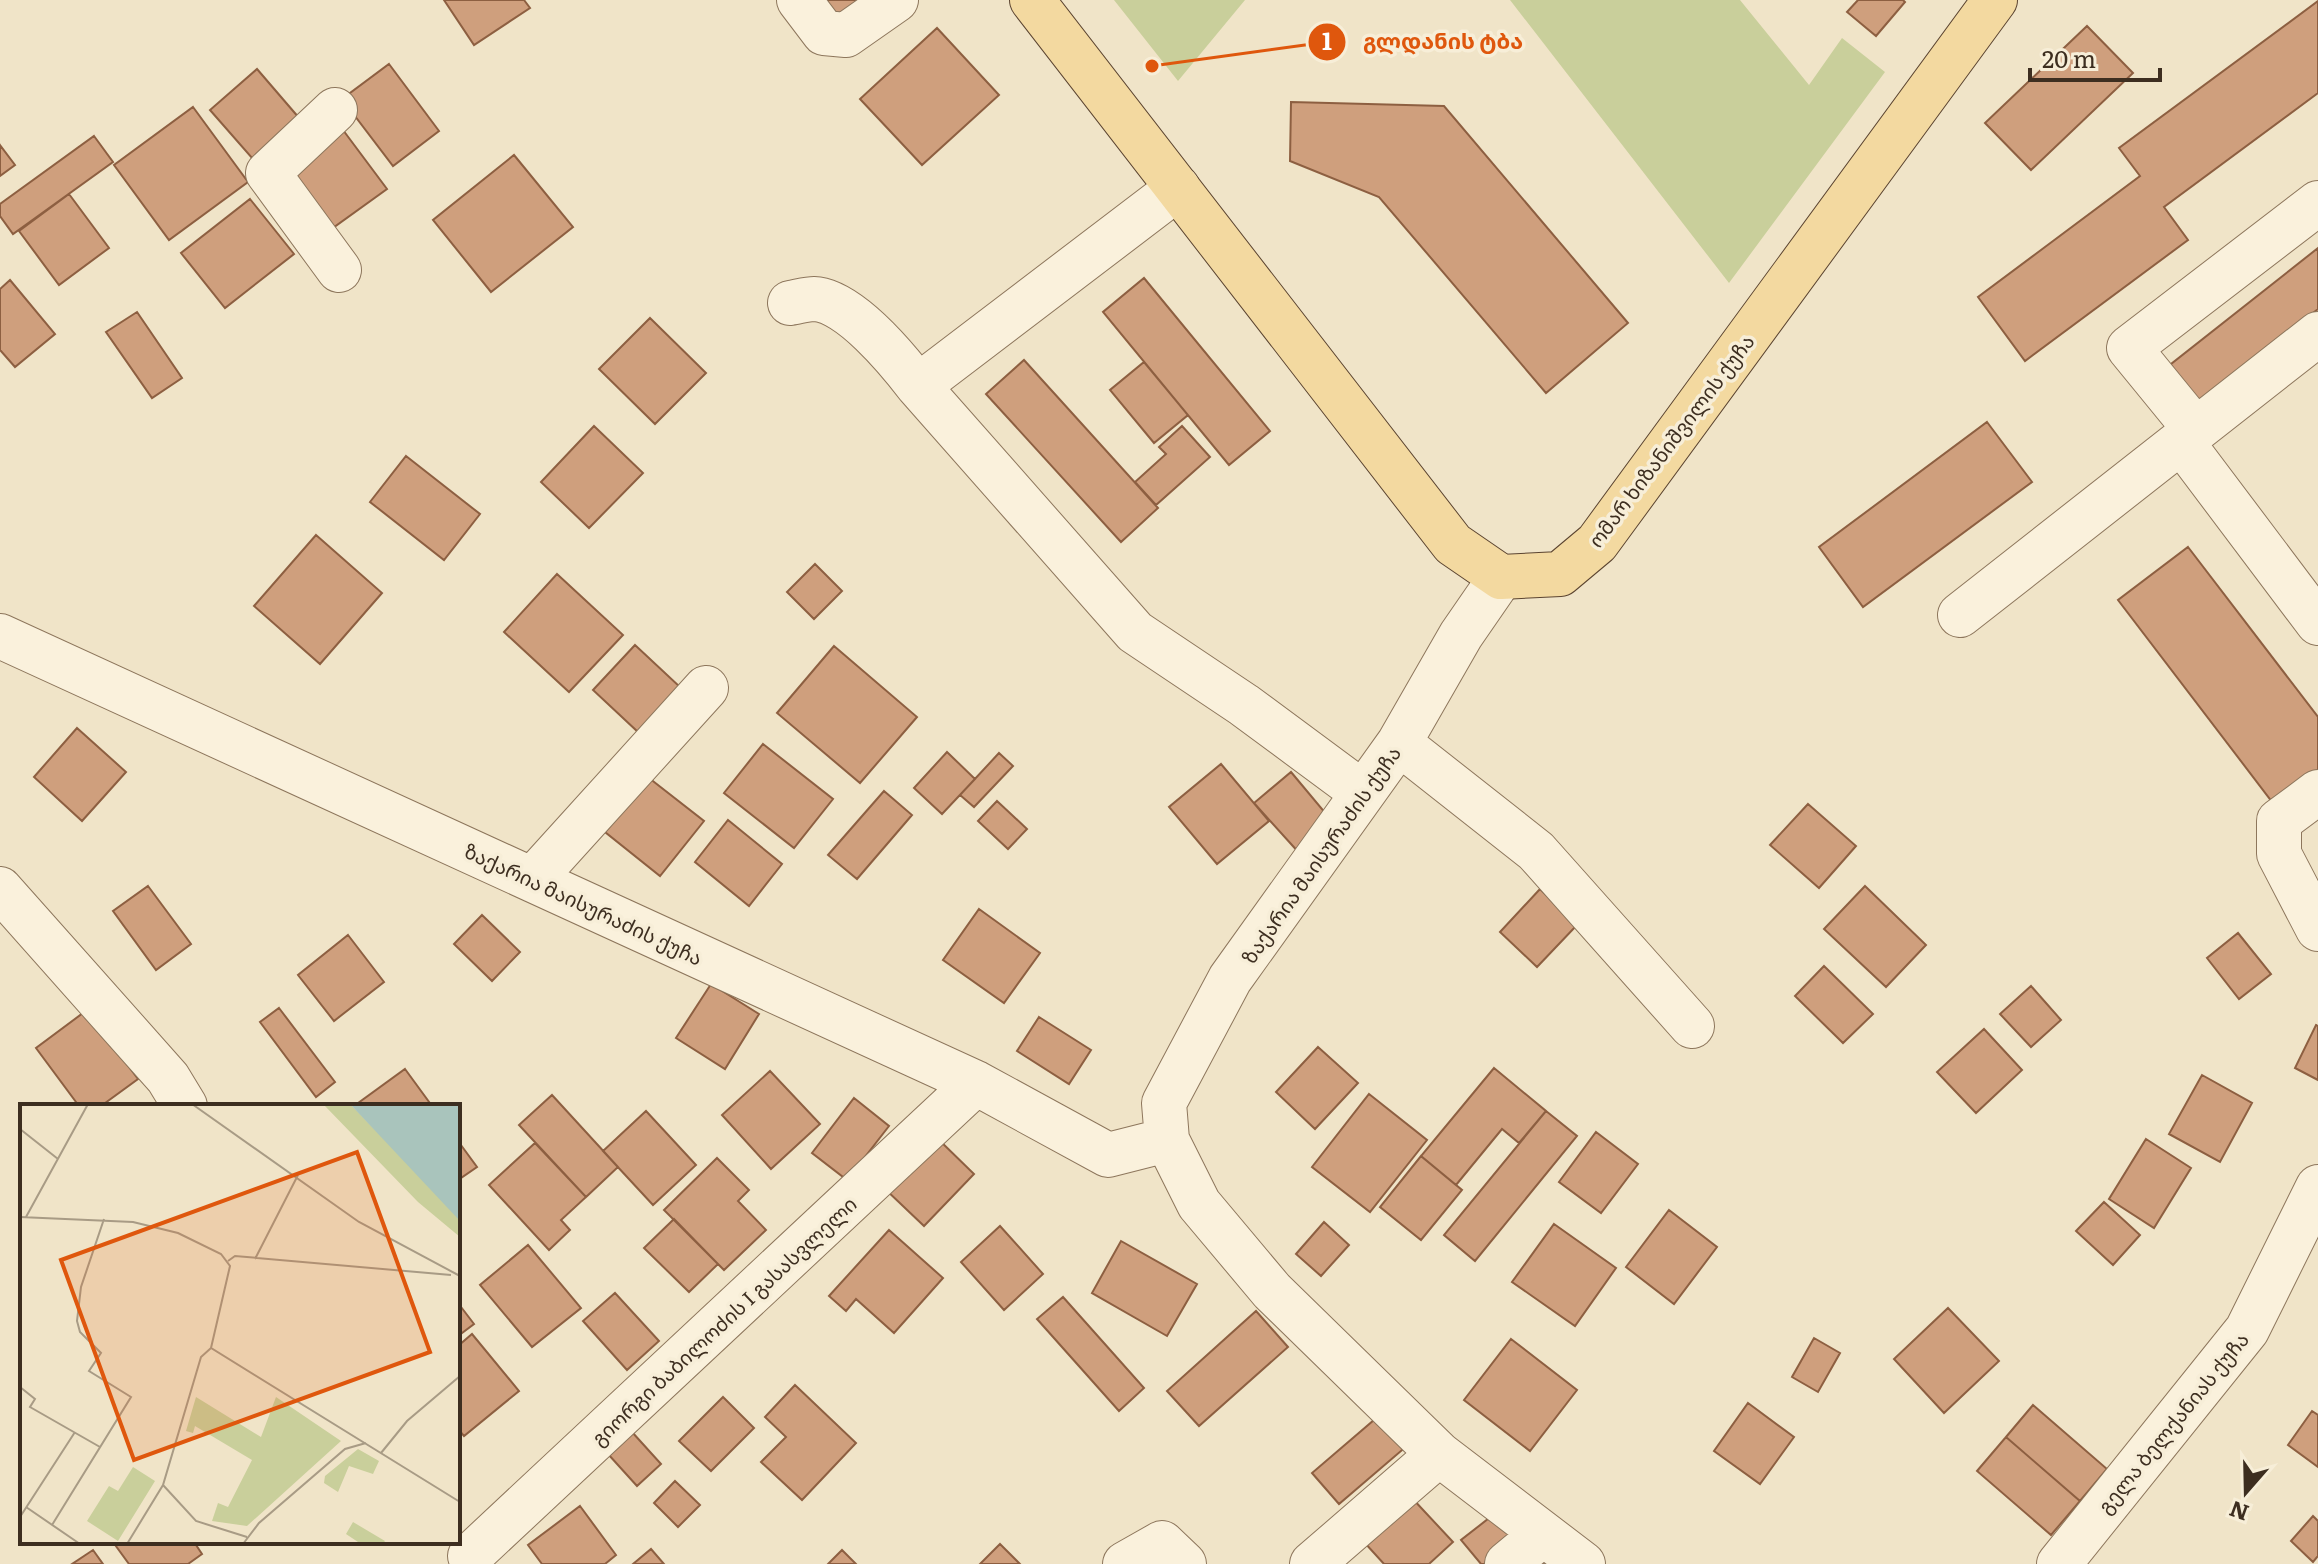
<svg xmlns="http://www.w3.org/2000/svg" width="2318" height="1564" viewBox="0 0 2318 1564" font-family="Literata,'Noto Sans Georgian',serif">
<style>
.green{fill:#c9cf9b}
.building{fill:#cf9f7d;stroke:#8d5f41;stroke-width:2}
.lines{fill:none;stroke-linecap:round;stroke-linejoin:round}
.minor-casing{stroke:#8d765c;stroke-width:46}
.major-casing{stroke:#5b4430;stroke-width:46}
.minor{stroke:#faf1dc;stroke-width:44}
.major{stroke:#f3d9a0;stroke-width:44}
.labels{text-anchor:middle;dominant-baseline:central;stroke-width:7;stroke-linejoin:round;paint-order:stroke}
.street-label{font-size:20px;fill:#3d2e20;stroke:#f7eed8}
.inset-road{fill:none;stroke:#a89b85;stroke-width:2}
.view{fill:#df570d;fill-opacity:0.15;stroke:#df570d;stroke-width:4}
.inset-edge{fill:none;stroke:#3d2e20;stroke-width:4}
.leader{fill:none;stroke:#df570d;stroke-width:3}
.callout-dot{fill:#df570d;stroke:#f7eed8;stroke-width:3}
.mark-label{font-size:24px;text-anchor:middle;font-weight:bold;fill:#fff}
.callout-label{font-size:22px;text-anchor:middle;font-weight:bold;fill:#df570d;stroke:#f7eed8;stroke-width:7;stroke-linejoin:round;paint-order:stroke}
</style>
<rect width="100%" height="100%" fill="#f0e4c8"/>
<path class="green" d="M1114,0H1245L1178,81Z
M1510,0H1740L1809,85L1842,38L1885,72L1729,283Z"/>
<path class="building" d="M444,0H524L530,8L474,45Z
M824,0H870L841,22Z
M1858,0H1903L1905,2L1876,36L1847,12Z
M2318,1V93L2164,207L2188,240L2025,361L1978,297L2140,176L2119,148Z
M2087,26L2133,73L2031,170L1985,123Z
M937,28L999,95L922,165L860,99Z
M389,64L439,131L393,166L342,99Z
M257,69L306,126L259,166L210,110Z
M1291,102L1444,106L1628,323L1546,393L1379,197L1290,161Z
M193,107L248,182L169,240L114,165Z
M343,130L387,189L330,230L286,171Z
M94,136L113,162L13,234L0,216V204Z
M0,145L15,165L0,176Z
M514,155L573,227L491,292L433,220Z
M69,194L109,248L59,285L19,231Z
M250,199L294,254L225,308L181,253Z
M2318,248V309L2196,405L2166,368Z
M1144,278L1270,431L1229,465L1103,312Z
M10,280L55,334L15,367L0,350V289Z
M137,312L182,378L152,398L106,332Z
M650,318L706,373L655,424L599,369Z
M1024,360L1158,508L1121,542L986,394Z
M1144,362L1188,415L1154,443L1110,390Z
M1987,422L2032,482L1863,607L1819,547Z
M594,426L643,473L589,528L541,482Z
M1182,426L1210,457L1156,505L1135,482L1166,454L1159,447Z
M406,456L480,514L444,560L370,502Z
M316,535L382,593L320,664L254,606Z
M2188,547L2318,717V782L2279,811L2118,600Z
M815,564L842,591L814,619L787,592Z
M557,574L623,635L569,692L504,632Z
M635,645L680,687L638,732L593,690Z
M834,646L917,717L860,783L777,713Z
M77,728L126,772L82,821L34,777Z
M763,744L833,799L794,848L724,793Z
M947,752L975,779L942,814L914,788Z
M999,753L1013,766L974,807L960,795Z
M1221,764L1269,821L1217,864L1169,807Z
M1291,772L1327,815L1301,855L1254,803Z
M649,778L704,821L660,876L605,832Z
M884,791L912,815L857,879L828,855Z
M997,801L1027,829L1008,849L978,821Z
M1808,804L1856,846L1819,888L1770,845Z
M728,820L782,864L749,906L695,862Z
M148,886L191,944L156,970L113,911Z
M1865,886L1926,945L1886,987L1824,929Z
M1540,889L1577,925L1537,967L1500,932Z
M979,909L1040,953L1004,1003L943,960Z
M482,915L520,952L492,981L454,944Z
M2238,933L2271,974L2239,999L2207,958Z
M348,935L384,982L334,1021L298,975Z
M1824,966L1873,1014L1843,1043L1795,996Z
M711,984L759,1014L725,1069L676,1038Z
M2031,986L2061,1020L2031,1047L2000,1014Z
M279,1008L335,1082L316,1097L260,1022Z
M87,1010L138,1079L101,1106H79L36,1048Z
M1039,1017L1091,1050L1069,1084L1017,1051Z
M2316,1025L2318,1026V1080L2295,1068Z
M1984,1029L2022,1070L1976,1113L1937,1072Z
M1318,1047L1358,1083L1315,1129L1276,1092Z
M1494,1068L1546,1111L1519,1143L1502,1129L1456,1185L1421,1156Z
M405,1069L432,1106H354Z
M770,1071L820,1124L771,1169L722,1115Z
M2202,1075L2252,1103L2220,1162L2169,1134Z
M1369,1094L1427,1140L1370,1212L1312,1167Z
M552,1095L618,1167L586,1197L519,1125Z
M854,1098L889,1126L847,1180L812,1153Z
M646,1111L696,1165L653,1205L603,1151Z
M1546,1111L1577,1136L1475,1261L1444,1235Z
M1596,1132L1638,1164L1601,1213L1559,1182Z
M935,1136L974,1174L924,1226L884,1188Z
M2146,1139L2191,1168L2154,1228L2109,1199Z
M458,1141L477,1167L458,1180Z
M535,1143L586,1197L561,1220L570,1230L549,1250L489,1185Z
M1421,1156L1462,1190L1421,1240L1380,1207Z
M717,1158L749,1190L738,1201L766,1230L724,1270L664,1210Z
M2104,1202L2140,1235L2113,1265L2076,1231Z
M1669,1210L1717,1247L1674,1304L1626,1267Z
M674,1219L718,1264L689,1292L644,1248Z
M1324,1222L1349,1245L1321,1276L1296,1254Z
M1554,1224L1616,1268L1575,1326L1512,1282Z
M1000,1226L1043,1274L1004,1310L961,1262Z
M889,1230L943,1278L894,1333L856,1299L846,1311L829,1296Z
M1121,1241L1197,1284L1167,1336L1092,1293Z
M528,1245L581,1308L532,1347L480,1285Z
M615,1293L659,1341L627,1370L583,1321Z
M1063,1297L1144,1388L1119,1411L1037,1319Z
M458,1303L474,1324L458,1336Z
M1948,1308L1999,1361L1944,1413L1894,1359Z
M1256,1311L1288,1347L1199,1426L1167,1391Z
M472,1334L519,1391L464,1436L458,1429V1346Z
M1814,1338L1840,1353L1818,1392L1792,1377Z
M1511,1339L1577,1390L1530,1451L1464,1400Z
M795,1385L856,1443L802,1500L761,1462L786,1437L765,1417Z
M723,1397L754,1428L711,1471L679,1441Z
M1748,1403L1794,1437L1760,1484L1714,1451Z
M2033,1405L2107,1469L2080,1501L2006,1437Z
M2312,1411L2318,1415V1467L2288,1445Z
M1381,1414L1408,1445L1339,1504L1312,1473Z
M632,1432L661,1464L637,1486L608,1454Z
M2006,1437L2080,1501L2051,1535L1977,1471Z
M675,1481L700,1505L678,1527L654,1503Z
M1411,1497L1453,1542L1429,1564H1384L1364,1542Z
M580,1506L616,1555L605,1564H542L528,1545Z
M1493,1515L1515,1543L1488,1564H1481L1461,1540Z
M2313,1516L2318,1521V1556L2313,1562L2291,1541Z
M113,1542H194L202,1554L188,1564H129Z
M1000,1544L1020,1564H980Z
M651,1549L664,1564H633Z
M93,1550L103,1564H72Z
M842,1550L856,1564H828Z"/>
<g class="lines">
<defs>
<path id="minor" d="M799,0L824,33L846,35L896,0
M335,110L268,173L339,270
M790,303C797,302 807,299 814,299C849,300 898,360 918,386L1135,632L1244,705L1363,793
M918,386L1178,188
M2196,430L2129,348L2318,203
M2181,441L2318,623
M1501,577L1461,635L1399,743L1230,979L1164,1103L1167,1140L1199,1204L1272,1291L1439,1454L1583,1564
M1960,615L2318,334
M0,636L976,1083L1108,1155L1167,1140
M1399,743L1536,851L1692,1026
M2318,792L2279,821V854L2318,929
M533,879L706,688
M0,889L168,1078L185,1106
M470,1556L976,1083
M1125,1564L1162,1543L1184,1564
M1312,1564L1439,1454
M1507,1564L1543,1534
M2059,1564L2247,1330L2318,1187"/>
<path id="major" d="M1032,0L1453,544L1501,577L1560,574L1597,543L1995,0"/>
</defs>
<use href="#minor" class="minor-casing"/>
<use href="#major" class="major-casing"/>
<use href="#minor" class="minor"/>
<use href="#major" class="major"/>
</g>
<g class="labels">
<g class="street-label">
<text transform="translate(1670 440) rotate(-53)">ომარ ხიზანიშვილის ქუჩა</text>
<text transform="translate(1320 854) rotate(-55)">ზაქარია მაისურაძის ქუჩა</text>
<text transform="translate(584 903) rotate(25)">ზაქარია მაისურაძის ქუჩა</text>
<text transform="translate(723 1320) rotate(-43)">გიორგი ბაბილოძის I გასასვლელი</text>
<text transform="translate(2172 1422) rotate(-51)">გელა ბელქანიას ქუჩა</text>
</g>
</g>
<g transform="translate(20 1104)">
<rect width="440" height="440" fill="#f0e4c8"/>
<path d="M330,0L426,99L440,117V133L398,98L304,1ZM176,293L241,333L256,293L321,337L227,422L192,417L198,399L208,403L232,356L175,322L173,329L166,327ZM338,345L359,357L353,370L329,362L318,388L304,379L305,372ZM113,363L135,377L98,437L67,417L89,382L98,387ZM333,418L365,437L363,440H341L326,430Z" fill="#c9cf9b"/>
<path d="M440,0V117L330,0Z" fill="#a9c4bc"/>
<path class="inset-road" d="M172,0L339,118L440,172M0,25L38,55M0,113L113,118L158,129L201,150L210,162L191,244M6,113L68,0M235,155L278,71M208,157L215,152L431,171M0,283L15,295L10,303L80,343M361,349L387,317L440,272M143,381L176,417L227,433M6,403L60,440M0,413L55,328M32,421L111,293L69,267L81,249L60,228L57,217L61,183L84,115M107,440L143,381L181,253L191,244L440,398M223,440L239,419L325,345L346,339"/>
<path class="view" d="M337,48L410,248L114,356L41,156Z"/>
<rect width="440" height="440" class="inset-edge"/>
</g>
<path class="leader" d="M1152 66L1327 42"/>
<g class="callout-dot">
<circle cx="1152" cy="66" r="8"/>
<circle cx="1327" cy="42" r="20"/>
</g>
<g class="mark-label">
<text x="1327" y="50">1</text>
</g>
<g class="callout-label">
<text x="1443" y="49">გლდანის ტბა</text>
</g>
<g transform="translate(2246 1492) rotate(200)" stroke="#f7eed8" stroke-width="6" paint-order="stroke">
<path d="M0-6L14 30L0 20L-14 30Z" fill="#3d2e20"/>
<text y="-12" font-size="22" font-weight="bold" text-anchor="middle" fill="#3d2e20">N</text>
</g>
<path d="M2030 68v12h130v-12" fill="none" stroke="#3d2e20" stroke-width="4"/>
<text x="2042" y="68" font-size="24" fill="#3d2e20" stroke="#f7eed8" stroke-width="6" paint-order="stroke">20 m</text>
</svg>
